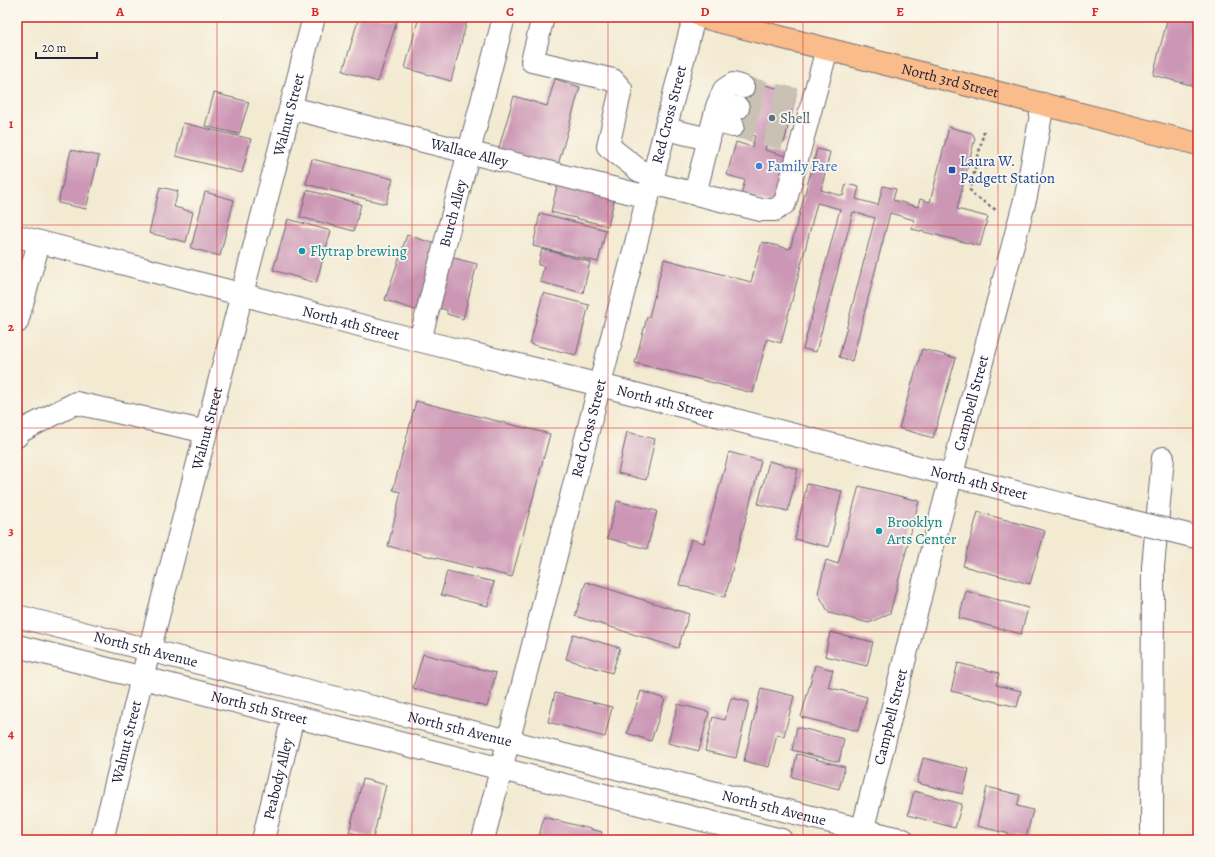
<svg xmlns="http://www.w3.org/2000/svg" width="1215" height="857" viewBox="0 0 1215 857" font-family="Alegreya,serif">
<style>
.building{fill:#cc97b5}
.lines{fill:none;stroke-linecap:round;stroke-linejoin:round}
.minor-tunnel{stroke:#c9c2b4;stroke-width:22;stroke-dasharray:22 11;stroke-linecap:butt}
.minor-casing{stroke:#6b6870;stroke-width:24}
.major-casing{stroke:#6b6870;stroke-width:24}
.path{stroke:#6b6870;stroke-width:2.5;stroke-dasharray:3 3;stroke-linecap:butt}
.minor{stroke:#fff;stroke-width:22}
.major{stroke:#f9bc8a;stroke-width:22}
.minor-bridge-casing{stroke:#6b6870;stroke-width:24;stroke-linecap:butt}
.minor-bridge{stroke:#fff;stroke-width:22}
.grid{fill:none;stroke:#d62828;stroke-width:1;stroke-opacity:0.55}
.service-dot{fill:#5c6f8a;stroke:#fbf7ec;stroke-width:1.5}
.shop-dot{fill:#3f7fe0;stroke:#fbf7ec;stroke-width:1.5}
.transit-dot{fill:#1a4fb4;stroke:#fbf7ec;stroke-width:1.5}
.culture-dot{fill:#0f9aa8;stroke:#fbf7ec;stroke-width:1.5}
.labels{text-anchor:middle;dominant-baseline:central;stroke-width:3.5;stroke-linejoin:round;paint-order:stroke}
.street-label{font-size:15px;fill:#22223b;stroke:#fbf7ec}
.service-label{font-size:15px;fill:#4e5e75;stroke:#fbf7ec;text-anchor:start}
.transit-label{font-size:15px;fill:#164399;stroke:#fbf7ec;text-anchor:start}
.shop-label{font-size:15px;fill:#366cbe;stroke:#fbf7ec;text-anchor:start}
.culture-label{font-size:15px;fill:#0d838f;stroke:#fbf7ec;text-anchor:start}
.neatline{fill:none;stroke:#d62828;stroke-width:1.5}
.grid-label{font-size:13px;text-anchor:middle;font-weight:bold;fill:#d62828}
</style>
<rect width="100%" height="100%" fill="#fbf7ec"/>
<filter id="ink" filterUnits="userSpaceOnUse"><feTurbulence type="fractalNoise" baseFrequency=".025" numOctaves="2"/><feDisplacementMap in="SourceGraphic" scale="8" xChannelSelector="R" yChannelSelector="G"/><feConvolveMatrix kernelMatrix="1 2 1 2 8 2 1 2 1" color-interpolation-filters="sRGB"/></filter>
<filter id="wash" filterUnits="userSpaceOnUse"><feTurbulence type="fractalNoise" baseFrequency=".012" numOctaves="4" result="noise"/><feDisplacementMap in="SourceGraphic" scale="16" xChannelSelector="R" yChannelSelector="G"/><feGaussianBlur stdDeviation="0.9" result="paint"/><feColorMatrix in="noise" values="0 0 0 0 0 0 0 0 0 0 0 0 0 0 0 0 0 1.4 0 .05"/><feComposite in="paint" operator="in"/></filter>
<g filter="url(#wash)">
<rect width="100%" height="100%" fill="#f3ead2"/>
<g id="blocks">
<path class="building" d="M359,17H398L378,82L343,71Z
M419,17H468L451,81L405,68Z
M1168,17H1198V87L1153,75Z
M555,79L580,87L556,172L497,154L514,96L547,106Z
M745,80L796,93L784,143L768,139L765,150L790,157L777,205L741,195L745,180L727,175L736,142L752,147L755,136L732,130Z
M214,93L249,102L239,134L205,126Z
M183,123L251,139L242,173L176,156Z
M949,127L972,133L975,138L957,209L988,217L980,246L912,229L914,220L890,213L852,361L839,357L875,218L853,212L816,352L803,349L840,209L817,203L781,343L767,339L753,393L635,363L647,317H649L664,259L751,282L762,242L790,249L817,149L830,152L821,190L843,196L846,184L859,187L856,199L878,205L883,186L896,189L893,200L918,207L920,199L930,202Z
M71,150L99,156L86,209L58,203Z
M312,159L393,179L386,204L306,184Z
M558,182L615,196L608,226L551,212Z
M160,187L178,191L174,207L193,212L186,242L149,233Z
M307,190L361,204L354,231L300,217Z
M205,192L234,200L220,256L191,248Z
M540,213L606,230L598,262L533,246Z
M288,219L331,231L316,283L273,270Z
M407,235L439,245L418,311L385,300Z
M542,249L590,262L583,293L540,282L544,266L538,265Z
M446,256L477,264L463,319L447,314V310L432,306Z
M543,293L589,305L576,355L530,344Z
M922,349L956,358L933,438L899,428Z
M416,401L550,434L512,577L388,546L401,492L393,490Z
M627,432L655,439L646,480L618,473Z
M729,452L761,461L725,597L679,585L691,539L704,543Z
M769,461L798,469L788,511L758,504Z
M807,484L842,491L829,547L795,539Z
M859,486L919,501L890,613L869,623L829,613L818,593L826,560L838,564Z
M617,501L657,511L647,549L607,538Z
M978,512L1045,531L1030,584L963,566Z
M447,571L494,582L488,606L441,595Z
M586,582L689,614L678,648L575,616Z
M966,591L1028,608L1021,634L959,618Z
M830,632L873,642L867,666L825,656Z
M573,634L620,648L612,673L566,659Z
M423,654L496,673L487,707L413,688Z
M958,663L999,673L996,685L1021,691L1017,707L951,691Z
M815,665L833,670L828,687L867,697L858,731L801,717Z
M761,688L794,696L784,736L777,734L769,767L744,761Z
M641,691L665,699L651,741L627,733Z
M555,693L612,707L605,737L548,722Z
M731,698L749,702L736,758L705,751L713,717L725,720Z
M678,704L709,712L699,751L668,743Z
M797,727L844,739L839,762L792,750Z
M797,754L845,767L839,789L792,777Z
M923,758L969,769L963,794L917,783Z
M363,779L386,785L373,838L349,832Z
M987,787L1020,795L1017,806L1033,810L1026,838L977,826Z
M914,791L962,804L955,828L908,815Z
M544,817L602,832L600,840H538Z"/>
</g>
</g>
<g filter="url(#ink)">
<use href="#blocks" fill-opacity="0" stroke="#6b6870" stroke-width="1"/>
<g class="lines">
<path class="minor-tunnel" d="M743,87L795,99
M738,108L789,121
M733,126L784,139"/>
<defs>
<g id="minor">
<path d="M543,17L532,61L613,80L621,89L608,146L640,171L654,174"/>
<path d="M718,104L738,108"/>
<path id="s1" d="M291,108L648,197"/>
<path d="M714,121L733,126"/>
<path d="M666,129L709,139"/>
<path d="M652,183L761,210H775L785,203L827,49"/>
<path d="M695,194L717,107L724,90L733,84L743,87"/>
<path id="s2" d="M17,236L413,339L600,385L1066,505"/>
<path d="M17,322L39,242"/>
<path id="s3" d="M420,340L504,17"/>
<path d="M17,436L21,431L76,403L207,432"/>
<path id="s4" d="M17,616L293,687L903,840"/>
<path id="s5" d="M17,646L781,840"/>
<path id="s6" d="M102,840L142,678L314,17"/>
<path id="s7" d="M263,840L293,717"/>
<path id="s8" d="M483,840L694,17"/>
<path id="s9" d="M860,840L932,549L1026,196L1043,104"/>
<path d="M1152,840L1153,567L1163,458"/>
</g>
<g id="major">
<path id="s10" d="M702,17L1198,144"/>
</g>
</defs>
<use href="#minor" class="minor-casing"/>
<use href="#major" class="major-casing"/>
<path class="path" d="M984,131L970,190L975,196L996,210"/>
<use href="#minor" class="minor"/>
<use href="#major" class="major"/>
<defs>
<path id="minor-bridge" d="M1066,505L1196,537"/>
</defs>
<use href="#minor-bridge" class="minor-bridge-casing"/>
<use href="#minor-bridge" class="minor-bridge"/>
</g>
</g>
<path class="grid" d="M217,17V840M412,17V840M608,17V840M803,17V840M998,17V840M17,225H1198M17,428H1198M17,632H1198"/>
<circle class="service-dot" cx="772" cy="118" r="4"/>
<circle class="shop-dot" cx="759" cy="166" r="4"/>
<rect class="transit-dot" x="948" y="166" width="8" height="8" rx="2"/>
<g class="culture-dot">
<circle cx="302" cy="251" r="4"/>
<circle cx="879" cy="531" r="4"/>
</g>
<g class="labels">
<g class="street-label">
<text stroke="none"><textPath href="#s10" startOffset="256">North 3rd Street</textPath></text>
<text stroke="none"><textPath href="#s6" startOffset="749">Walnut Street</textPath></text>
<text stroke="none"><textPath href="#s8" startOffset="749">Red Cross Street</textPath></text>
<text stroke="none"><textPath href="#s1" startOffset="184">Wallace Alley</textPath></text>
<text stroke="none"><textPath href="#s3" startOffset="131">Burch Alley</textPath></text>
<text stroke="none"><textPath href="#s2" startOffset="345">North 4th Street</textPath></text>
<text stroke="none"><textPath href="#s2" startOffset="669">North 4th Street</textPath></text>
<text stroke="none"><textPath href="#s9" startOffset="451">Campbell Street</textPath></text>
<text stroke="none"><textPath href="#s6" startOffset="425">Walnut Street</textPath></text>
<text stroke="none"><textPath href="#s8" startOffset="425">Red Cross Street</textPath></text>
<text stroke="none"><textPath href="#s2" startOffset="993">North 4th Street</textPath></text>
<text stroke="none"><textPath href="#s4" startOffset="133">North 5th Avenue</textPath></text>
<text stroke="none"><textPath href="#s5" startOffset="250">North 5th Street</textPath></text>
<text stroke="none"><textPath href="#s9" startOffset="127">Campbell Street</textPath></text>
<text stroke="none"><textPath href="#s4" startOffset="457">North 5th Avenue</textPath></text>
<text stroke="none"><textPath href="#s6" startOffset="101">Walnut Street</textPath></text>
<text stroke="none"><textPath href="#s7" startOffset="63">Peabody Alley</textPath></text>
<text stroke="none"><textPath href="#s4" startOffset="781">North 5th Avenue</textPath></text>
</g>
<g class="service-label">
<text x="780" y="118">Shell</text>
</g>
<g class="transit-label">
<text x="960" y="161">Laura W.<tspan x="960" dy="17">Padgett Station</tspan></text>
</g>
<g class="shop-label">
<text x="767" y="166">Family Fare</text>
</g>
<g class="culture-label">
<text x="310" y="251">Flytrap brewing</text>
<text x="887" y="522">Brooklyn<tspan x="887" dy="17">Arts Center</tspan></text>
</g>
</g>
<rect width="1215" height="857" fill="none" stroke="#fbf7ec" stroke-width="44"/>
<path d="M36 52v6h61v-6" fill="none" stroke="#22223b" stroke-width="2"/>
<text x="42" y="52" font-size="12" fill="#22223b" stroke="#fbf7ec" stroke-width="3" paint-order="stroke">20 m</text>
<rect x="22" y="22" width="1171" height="813" class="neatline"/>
<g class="grid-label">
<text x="120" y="16">A</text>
<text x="315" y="16">B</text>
<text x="510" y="16">C</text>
<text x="705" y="16">D</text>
<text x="900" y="16">E</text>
<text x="1095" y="16">F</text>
<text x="11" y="128">1</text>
<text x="11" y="331">2</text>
<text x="11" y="535">3</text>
<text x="11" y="738">4</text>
</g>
</svg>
